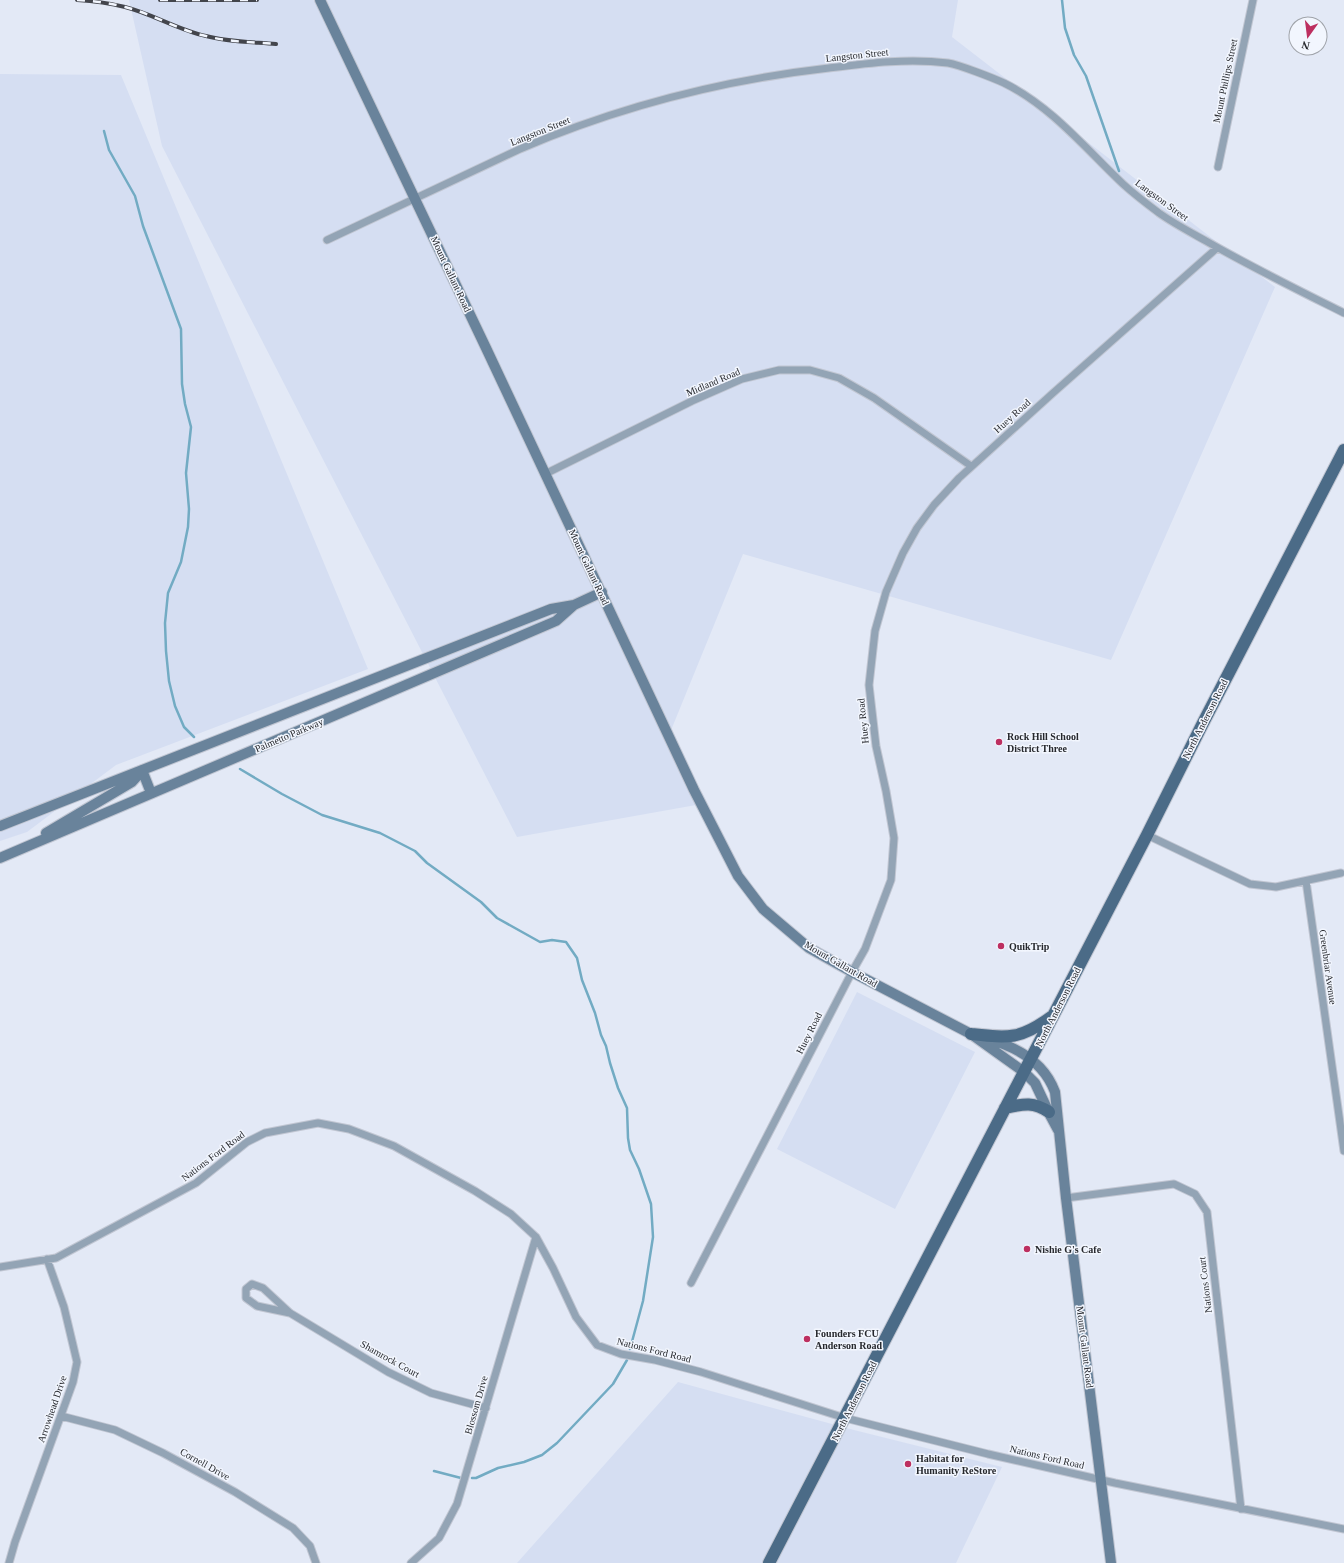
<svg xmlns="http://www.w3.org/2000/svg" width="1344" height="1563" viewBox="0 0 1344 1563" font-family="'Times New Roman',serif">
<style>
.built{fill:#d5def2}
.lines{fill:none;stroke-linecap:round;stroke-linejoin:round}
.stream{stroke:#72abc3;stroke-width:2.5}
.street-casing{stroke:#c1c6d2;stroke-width:9}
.secondary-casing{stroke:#c1c6d2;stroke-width:12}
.primary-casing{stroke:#c1c6d2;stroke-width:14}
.street{stroke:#93a4b5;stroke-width:7}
.secondary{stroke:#69839b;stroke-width:10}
.primary{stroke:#4b6b87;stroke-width:12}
.rail-casing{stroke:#43454c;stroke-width:4}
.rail{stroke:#f2f6fe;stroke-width:2.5;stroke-dasharray:8;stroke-linecap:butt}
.poi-dot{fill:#bd2f60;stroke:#f2f6fe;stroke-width:1.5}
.labels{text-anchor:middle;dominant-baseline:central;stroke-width:3;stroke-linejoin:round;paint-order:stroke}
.street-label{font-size:10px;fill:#26282d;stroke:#f2f6fe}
.poi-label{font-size:10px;font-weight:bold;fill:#26282d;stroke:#f2f6fe;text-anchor:start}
</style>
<rect width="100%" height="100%" fill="#e3e9f6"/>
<path class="built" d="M129,0H958L952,37L1275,287L1111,660L743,554L667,740L696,805L517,837L162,146Z
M0,74L121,75L368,669L116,765L27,832L0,841Z
M857,992L975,1052L895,1209L777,1149Z
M678,1382L854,1430L1002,1467L956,1563H517Z"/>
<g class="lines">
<path class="stream" d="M1062,0L1065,28L1074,55L1086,76L1119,171
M104,131L109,150L135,196L143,226L181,329L182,384L185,404L191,427L186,473L189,509L188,527L181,562L168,593L165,623L166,651L169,681L175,706L184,727L194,737
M240,769L282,794L322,815L380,833L415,851L427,863L481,902L497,918L540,942L552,940L566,942L577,958L582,980L595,1013L601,1035L606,1046L610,1063L618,1088L627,1108L628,1138L630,1150L639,1169L651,1204L653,1237L643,1301L630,1349
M434,1471L461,1478
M472,1478H476L498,1468L524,1462L542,1455L557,1443L613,1384L627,1360"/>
<defs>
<path id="street" d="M1218,167L1253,0
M327,240L520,149C618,107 723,80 829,68C869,63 908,58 948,63C960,65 993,78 1004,83C1051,106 1086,149 1123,184C1134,194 1147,204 1159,213C1173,223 1190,232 1206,241C1251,267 1298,290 1344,313
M545,474L692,401L742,379L779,370H810L839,378L874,398L971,466
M1147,835L1250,884L1276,887L1341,873
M1306,881L1344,1151
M1066,1198L1174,1184L1195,1194L1207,1212L1241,1509
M0,1267L56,1258L196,1183L247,1142L265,1133L318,1123L349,1129L394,1146L475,1191L511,1214L536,1237L553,1268L576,1317L597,1345L621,1354L655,1360L701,1372L845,1418L988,1454L1115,1483L1344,1529
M691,1283L852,972L865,949L891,880L894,838L886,791L876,746L869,685L875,631L886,592L903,553L917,528L934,505L959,478L1053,393L1217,248
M290,1313L257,1306L246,1298V1289L252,1284L263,1288L290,1313L388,1372L431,1393L486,1408
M61,1416L115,1430L163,1453L235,1492L293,1528L310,1546L316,1563
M9,1563L15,1542L73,1382L77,1362L64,1307L47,1259
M411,1563L439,1538L457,1504L536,1237"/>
<path id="secondary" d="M320,0L486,348L694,790L738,876L763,909L809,948L852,972L971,1034L1024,1072L1035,1083L1051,1117L1058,1130
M142,770L151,793
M0,826L551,609L574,605L602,592
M46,833L132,782L141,772
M0,858L556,621L574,605
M988,1039C1017,1047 1044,1062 1055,1092L1066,1198L1111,1563"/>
<path id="primary" d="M971,1034C1008,1038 1020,1040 1051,1017
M1005,1108C1023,1104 1033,1101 1049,1112
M769,1563L1147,835L1203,723L1344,450"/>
</defs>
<use href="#street" class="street-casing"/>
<use href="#secondary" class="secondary-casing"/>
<use href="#primary" class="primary-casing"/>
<use href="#street" class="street"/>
<use href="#secondary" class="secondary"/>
<use href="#primary" class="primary"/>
<defs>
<path id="rail" d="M77,0C93,1 109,3 125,7C153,14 178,30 206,36C228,42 252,42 276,44
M160,0H257"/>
</defs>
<use href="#rail" class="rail-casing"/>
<use href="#rail" class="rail"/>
</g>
<g class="poi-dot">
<circle cx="999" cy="742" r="4"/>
<circle cx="1001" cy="946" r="4"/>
<circle cx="1027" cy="1249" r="4"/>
<circle cx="807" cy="1339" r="4"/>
<circle cx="908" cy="1464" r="4"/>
</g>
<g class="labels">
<g class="street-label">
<text transform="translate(857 55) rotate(-6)">Langston Street</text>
<text transform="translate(1225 81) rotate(-78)">Mount Phillips Street</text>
<text transform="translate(540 131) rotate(-22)">Langston Street</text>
<text transform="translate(1162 200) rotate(36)">Langston Street</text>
<text transform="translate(451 274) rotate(65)">Mount Gallant Road</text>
<text transform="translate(713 382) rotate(-23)">Midland Road</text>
<text transform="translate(1012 416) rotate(-42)">Huey Road</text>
<text transform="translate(589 567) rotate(65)">Mount Gallant Road</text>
<text transform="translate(1205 719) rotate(-63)">North Anderson Road</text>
<text transform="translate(863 721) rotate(-96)">Huey Road</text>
<text transform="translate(289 735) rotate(-23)">Palmetto Parkway</text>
<text transform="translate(841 964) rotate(30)">Mount Gallant Road</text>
<text transform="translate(1328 967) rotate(82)">Greenbriar Avenue</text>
<text transform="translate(1058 1007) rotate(-63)">North Anderson Road</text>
<text transform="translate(809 1033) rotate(-63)">Huey Road</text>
<text transform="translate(213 1156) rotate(-37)">Nations Ford Road</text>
<text transform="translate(1205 1285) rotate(-97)">Nations Court</text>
<text transform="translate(1085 1347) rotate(83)">Mount Gallant Road</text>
<text transform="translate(654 1350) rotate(14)">Nations Ford Road</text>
<text transform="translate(390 1359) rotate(29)">Shamrock Court</text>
<text transform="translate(854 1401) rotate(-63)">North Anderson Road</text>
<text transform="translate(476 1405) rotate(-74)">Blossom Drive</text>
<text transform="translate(52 1409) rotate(-71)">Arrowhead Drive</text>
<text transform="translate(1047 1457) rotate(13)">Nations Ford Road</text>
<text transform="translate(205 1464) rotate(29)">Cornell Drive</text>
</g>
<g class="poi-label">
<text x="1007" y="736">Rock Hill School<tspan x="1007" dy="12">District Three</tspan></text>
<text x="1009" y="946">QuikTrip</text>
<text x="1035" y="1249">Nishie G's Cafe</text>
<text x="815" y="1333">Founders FCU<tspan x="815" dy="12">Anderson Road</tspan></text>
<text x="916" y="1458">Habitat for<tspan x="916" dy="12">Humanity ReStore</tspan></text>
</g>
</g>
<g transform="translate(1308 36) rotate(194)"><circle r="19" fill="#f2f6fe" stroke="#a0a4aa"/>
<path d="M0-3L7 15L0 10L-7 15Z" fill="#bd2f60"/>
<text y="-6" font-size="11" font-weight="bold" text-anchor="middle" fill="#26282d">N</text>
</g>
</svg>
